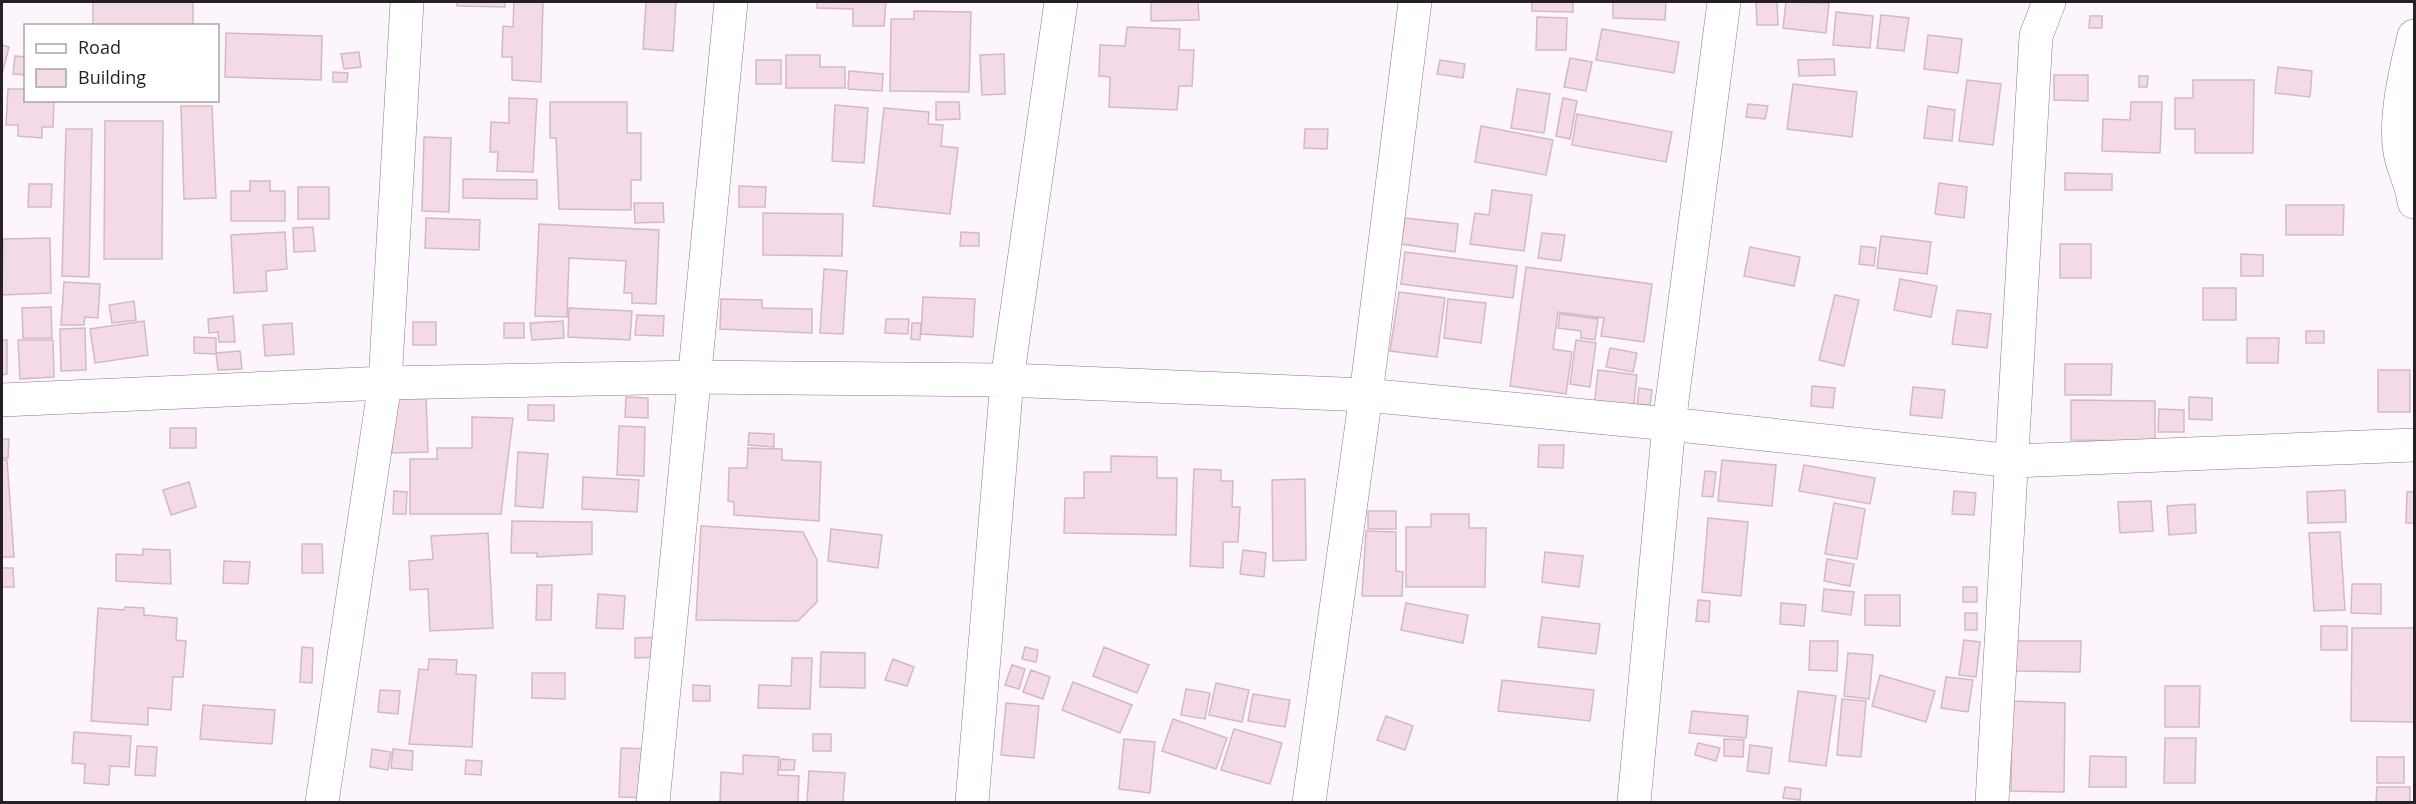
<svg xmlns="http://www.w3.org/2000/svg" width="2416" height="804" viewBox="0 0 2416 804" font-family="'Open Sans',sans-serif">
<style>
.building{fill:#f4d9e6;stroke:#d3b9c6;stroke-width:1.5}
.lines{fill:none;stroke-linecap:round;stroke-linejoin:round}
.minor-casing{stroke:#89798b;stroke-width:34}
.minor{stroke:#fff;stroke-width:33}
</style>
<rect width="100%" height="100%" fill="#fdf5fe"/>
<path class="building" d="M93,2H193V26H93Z
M457,2H505V7L457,6Z
M514,2H543L541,82L512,80V57H502L503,26L513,27Z
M646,2H676L673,51L643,49Z
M817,2H886L884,26H853V9L817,8Z
M1151,2H1198L1199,20L1151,21Z
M1532,2H1573V12L1532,11Z
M1613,2H1666L1665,20L1613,18Z
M1756,2H1777L1778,25H1757Z
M1786,2L1829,3L1826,33L1783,28Z
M914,11L971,12L969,92L890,91L891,19H914Z
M1836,12L1873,16L1870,48L1833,45Z
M1881,15L1909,18L1904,51L1877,48Z
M2090,16H2102V28H2089Z
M1537,17L1567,18L1566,50H1536Z
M1127,27L1180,29L1179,50H1194L1192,86H1179L1177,110L1109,107L1110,77L1099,76L1100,45L1125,46Z
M1602,29L1679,42L1674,73L1596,60Z
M226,33L322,36L321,80L225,77Z
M1928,35L1962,39L1958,73L1924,69Z
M2,45L9,47L2,74Z
M359,52L361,67L344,69L341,54Z
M1004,54L1005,94L982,95L980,55Z
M786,55H820V67H845V88H786Z
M15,56L26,57V75L13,74Z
M1570,58L1592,62L1586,91L1564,87Z
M1834,59L1835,75L1799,76L1798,60Z
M756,60H781V84H756Z
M1440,60L1465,64L1463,78L1437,74Z
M2278,67L2312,71L2310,97L2275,93Z
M849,71L883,74L882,91L848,89Z
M333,72L348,73L347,82H333Z
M2054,75H2088V101L2054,100Z
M2139,76H2148L2147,87H2139Z
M1967,80L2001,84L1993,145L1959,141Z
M2193,80H2254L2253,153H2195V129H2175V98H2193Z
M1793,84L1857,92L1852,137L1787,129Z
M8,89H26V100H54L53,127H42V138L18,136V125H6Z
M1517,89L1550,94L1544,133L1511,128Z
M509,98L537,99L533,172L497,171L498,152H490L491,122L509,123Z
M1563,98L1577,101L1570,139L1556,136Z
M550,102H627V133H641V180H631V210L559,209L556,138H550Z
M936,102H959L960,119L936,120Z
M2131,102H2162L2160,153L2102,151L2103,119L2130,120Z
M1748,104L1768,106L1765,119L1746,117Z
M835,105L868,108L864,163L832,161Z
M181,106H212L216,198L184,199Z
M1928,106L1955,110L1952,141L1924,138Z
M884,108L929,112L928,124L943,125L941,146L958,148L950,214L873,206Z
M1577,114L1672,132L1666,162L1572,145Z
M105,121H163L162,259H104Z
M1481,126L1553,140L1546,175L1475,162Z
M66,129H92L89,277L62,276Z
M1305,129H1328L1327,149L1304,148Z
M424,137L451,138L449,212L422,211Z
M2065,173L2112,174V190H2065Z
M463,179L537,180V199L463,198Z
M250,181H270V191H285V221H231V191H250Z
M1939,183L1967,187L1964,218L1935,214Z
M29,184H52L51,207H28Z
M739,186L766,187L765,207H739Z
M298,187H329V219H298Z
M1492,190L1532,195L1524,251L1470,244L1475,213L1489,215Z
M634,203H663L664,222L635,223Z
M2286,205H2344L2343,235H2286Z
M763,213L843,214L842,256L763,255Z
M426,218L480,220L479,250L425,248Z
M1405,218L1458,224L1455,252L1401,244Z
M539,224L659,230L656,304L632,303V293H624L626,261L569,258L567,317L535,316Z
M313,227L315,251L294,252L293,228Z
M285,232L287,269L266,271L267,291L234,293L231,235Z
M961,232L979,233V246H960Z
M1542,233L1565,235L1561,261L1538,258Z
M1881,236L1931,242L1927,274L1877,268Z
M50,238L51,293L2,295L3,239Z
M2060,244H2091V278H2060Z
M1861,246L1876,248L1874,266L1859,264Z
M1750,247L1800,257L1794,286L1744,276Z
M1405,252L1517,266L1513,298L1401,284Z
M2241,254L2263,255V276H2241Z
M1526,267L1652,284L1644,342L1601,336L1604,318L1558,312L1553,349L1572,352L1566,394L1510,386Z
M824,269L847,271L843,334L820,333Z
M1900,279L1937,286L1931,317L1894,310Z
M64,282L100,284L98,318L85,317L84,325H61Z
M2203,288H2236V320H2203Z
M1399,292L1445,298L1437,357L1390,351Z
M1835,295L1859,300L1844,366L1819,360Z
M923,297L975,299L973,337L921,334Z
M721,299L762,300V308L812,309V333L720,329Z
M1448,299L1486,303L1481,343L1444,338Z
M134,301L136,320L112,323L109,305Z
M51,307L52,338H23L22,308Z
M569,308L632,311L630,340L568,337Z
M1957,310L1991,314L1987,348L1952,344Z
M1560,314L1598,319L1595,340L1581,338V331L1558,328Z
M637,315L664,316L663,336L635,335Z
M233,316L235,342H219L218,332L209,333L208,319Z
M886,319H909L908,334L885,333Z
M144,321L148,355L95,363L90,329Z
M563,321L564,338L532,340L530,323Z
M413,322H436V345H413Z
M292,323L294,354L265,356L263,325Z
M504,323H524V338H504Z
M912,323H921L920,340L911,339Z
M85,328L86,370L61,371L60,329Z
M2306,331H2324V343H2306Z
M194,337L216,338V354L194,353Z
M2247,338H2279L2278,363H2247Z
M2,340H7V374L2,375Z
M18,340H53L54,377L20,379Z
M1576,340L1596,343L1590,387L1570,384Z
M1610,348L1637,353L1633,372L1606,367Z
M240,351L242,369L218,370L216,353Z
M2065,364H2112L2111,395H2065Z
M1598,370L1637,375L1633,412L1594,407Z
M2378,370H2410V412H2378Z
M1812,386L1835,388L1833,408L1811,406Z
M1913,387L1945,390L1942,418L1910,415Z
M1639,388L1652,390L1650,405L1637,404Z
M391,394H426L428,452L392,453Z
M626,397L648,398V418L625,417Z
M2189,397L2212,398V420L2189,419Z
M2071,400L2155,401V441L2071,440Z
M528,405H554V421L528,420Z
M2159,409L2184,410V432H2158Z
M472,417L513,418L501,514H410V459H437V448H472Z
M619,426L645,427L644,476L617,475Z
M170,428H196V448H170Z
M749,433L774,434V447L748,445Z
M2,439H9L8,458H2Z
M1539,445H1564L1563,468L1538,467Z
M748,448L782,449V460L821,462L819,521L734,515V502L728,501L729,468H747Z
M518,452L548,454L543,508L515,506Z
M1111,456L1157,457V478H1177L1176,535L1064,533L1065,498H1084V472H1111Z
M2,460H7L14,557H2Z
M1722,460L1776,465L1772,506L1718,501Z
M1804,465L1875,478L1870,504L1799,491Z
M1194,469L1221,470V481H1233L1232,507H1240L1238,542H1223V568L1190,566Z
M1705,471L1716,472L1713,497L1702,496Z
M583,477L639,480L637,512L582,509Z
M1305,479L1306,560L1273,561L1272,480Z
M189,482L196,507L171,515L163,490Z
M2345,490L2346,522L2308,523L2307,492Z
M394,491L407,492L406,514H393Z
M1954,491L1976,493L1974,515L1952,514Z
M2407,492H2414V523H2406Z
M2151,501L2153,531L2120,533L2118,502Z
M1834,503L1865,509L1857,559L1825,554Z
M2195,504L2196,533L2169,535L2167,506Z
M1368,511H1396V529H1368Z
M1431,514H1469V528H1486L1485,587H1406V527H1431Z
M1708,518L1748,522L1741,596L1702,592Z
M512,521L592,522V554L537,557V553H511Z
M701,526L803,532L817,560V602L798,621L696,620Z
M831,529L882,535L878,568L828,561Z
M1366,531L1396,532V571L1403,572L1402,596H1362Z
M2340,532L2345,610L2314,611L2309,533Z
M488,533L493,628L430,631L428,589L410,590L409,561L433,559L431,536Z
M302,544H322L323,573H302Z
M143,549L170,550L171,584L116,581V554L143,555Z
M1243,550L1266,553L1264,577L1240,574Z
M1545,552L1583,556L1579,587L1542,582Z
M1827,559L1854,564L1850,586L1824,581Z
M224,561L250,562L248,584L223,583Z
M2,568H13L14,587H2Z
M2352,584H2381V614L2351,613Z
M537,585H552L551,620H536Z
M1963,587H1977V602H1963Z
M1824,589L1854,592L1851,615L1822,611Z
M598,594L625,596L623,629L596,628Z
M1865,595H1900V626L1865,625Z
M1698,600L1710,601L1709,622L1696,621Z
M1406,603L1468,615L1463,643L1401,630Z
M1781,603L1806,605L1804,626L1780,624Z
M125,607L144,608V615L177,618L176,640L186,641L183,677H173L171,710L148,708V725L91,721L98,608L124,610Z
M1965,613H1977V630H1965Z
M1542,617L1600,624L1596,654L1538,647Z
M2321,626H2347V650H2321Z
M2352,628H2414V722L2351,721Z
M658,637L659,657L635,658V638Z
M1964,640L1980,642L1976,677L1959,675Z
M1810,641H1838L1837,671L1809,670Z
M2015,641H2081L2080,672L2014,671Z
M302,647L313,648L312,683L300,682Z
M1025,647L1038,650L1036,662L1022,659Z
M1104,647L1149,665L1137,693L1093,676Z
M821,652L865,653V688L820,687Z
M1848,653L1873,655L1869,699L1844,696Z
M792,658H812L810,709L758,708L759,685L791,686Z
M429,659L457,660L456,674L476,675L472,747L409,744L419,669L428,670Z
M893,659L914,667L907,686L885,680Z
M1012,665L1025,669L1019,689L1005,685Z
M1031,670L1050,677L1043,699L1023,692Z
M532,673H565V699L532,698Z
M1880,675L1935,691L1926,722L1872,706Z
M1946,677L1973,680L1968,712L1941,708Z
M1502,680L1594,690L1590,721L1498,711Z
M1073,682L1132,705L1120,733L1062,710Z
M1216,683L1249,690L1242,722L1209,715Z
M693,685L710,686V701H693Z
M2165,686H2200L2199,727H2165Z
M1186,689L1210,693L1205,719L1181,715Z
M380,690L400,691L398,714L378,712Z
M1798,691L1836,696L1826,766L1789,761Z
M1253,694L1290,700L1285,727L1248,721Z
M1842,699L1866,701L1861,757L1837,755Z
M2012,701L2065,703L2064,792L2011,791Z
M1006,703L1039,706L1034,758L1001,755Z
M203,705L275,710L272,744L200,739Z
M1692,711L1748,716L1746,738L1689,733Z
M1386,716L1413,726L1405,750L1377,740Z
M1173,719L1227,738L1216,769L1162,751Z
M1234,729L1282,743L1270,784L1221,770Z
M74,732L131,736L129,767L110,766L109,785L84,783L85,764L72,763Z
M813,734H831V751H813Z
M2165,738H2196L2195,783H2164Z
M1124,739L1155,742L1150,793L1119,789Z
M1724,739L1744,740L1743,757L1724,756Z
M1698,743L1720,748L1716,761L1695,755Z
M1750,745L1772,748L1769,774L1747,771Z
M137,746L157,747L155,776L135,775Z
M621,748L654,749L652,798L619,797Z
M372,749L391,752L388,770L370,767Z
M393,749L413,751L412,770L391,768Z
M743,755L779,757L778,775L799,776L798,802H720L721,772L743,774Z
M2090,756L2126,757V787H2089Z
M2377,757H2404V783H2377Z
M781,759L795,760L794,770H780Z
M466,760L482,761L481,775L465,774Z
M809,771L845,773L843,802H807Z
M1785,787L1801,789L1800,800L1783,798Z
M2377,787H2410V802H2376Z"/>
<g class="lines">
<defs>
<path id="minor" d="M2414,36C2406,69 2394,118 2400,152C2403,169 2412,184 2414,202
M2,400L385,383L696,377L1007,380L1366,395L1669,424L2013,461L2414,445
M322,802L385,383L407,2
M653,802L731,2
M972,802L1007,380L1061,2
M1309,802L1366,395L1415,2
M1634,802L1669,424L1724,2
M1992,802L2036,36L2049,2"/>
</defs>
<use href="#minor" class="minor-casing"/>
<use href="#minor" class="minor"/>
</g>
<rect width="2416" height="804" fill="none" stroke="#251f26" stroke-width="6"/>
<rect x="24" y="24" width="195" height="78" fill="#ffffff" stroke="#a8a5a8" stroke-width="1.5"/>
<rect x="36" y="44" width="30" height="9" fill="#ffffff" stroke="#a8a5a8" stroke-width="1.5"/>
<text x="78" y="54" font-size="18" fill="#251f26">Road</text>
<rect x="36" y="69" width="30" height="18" fill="#f4d9e6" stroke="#a8a5a8" stroke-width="1.5"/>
<text x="78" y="84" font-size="18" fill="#251f26">Building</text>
</svg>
